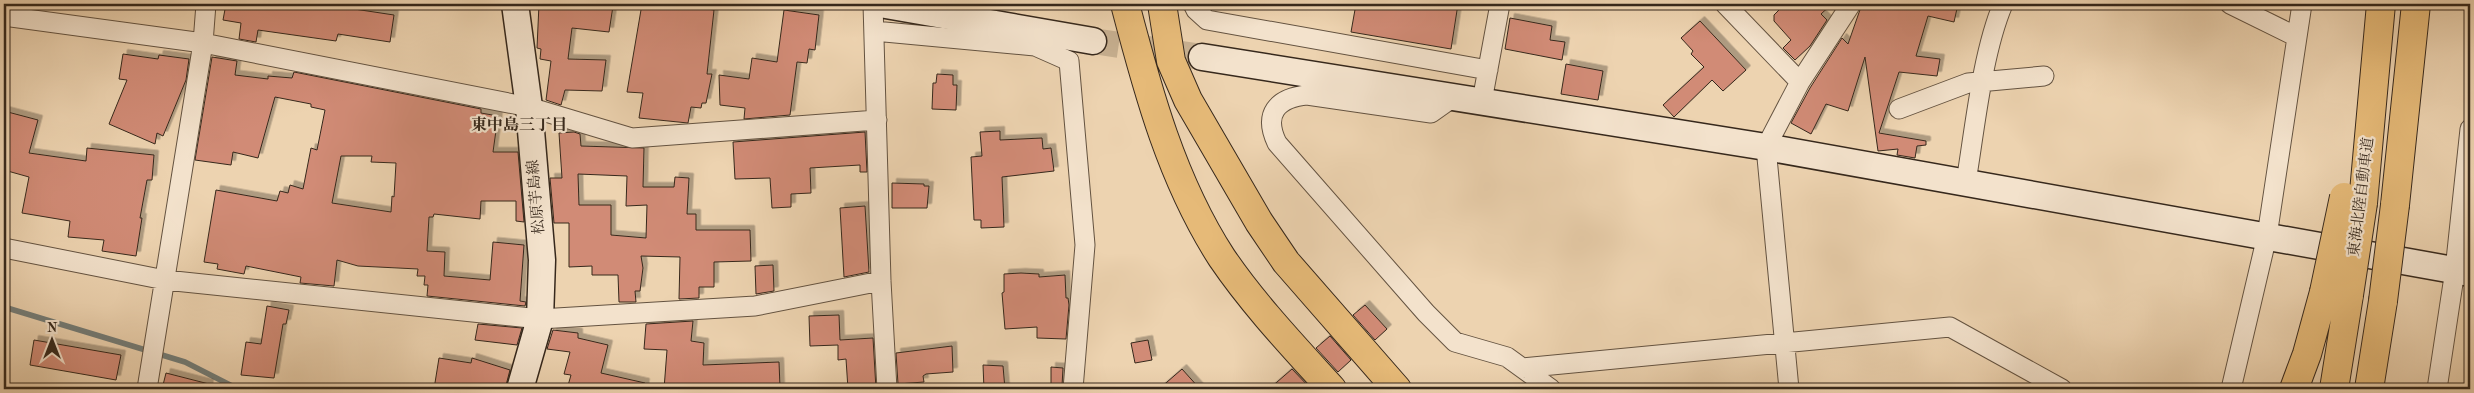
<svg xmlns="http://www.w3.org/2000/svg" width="2474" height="393" viewBox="0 0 2474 393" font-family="'Old Standard TT','Noto Serif JP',serif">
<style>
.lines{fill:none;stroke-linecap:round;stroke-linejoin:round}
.stream{stroke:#747d78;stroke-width:5.5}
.building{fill:#d18b76;stroke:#36281c;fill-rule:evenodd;filter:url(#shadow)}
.secondary-tunnel{stroke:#c8b192;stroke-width:26;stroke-dasharray:26 13;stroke-linecap:butt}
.street-casing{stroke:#645341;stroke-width:21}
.secondary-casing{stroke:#36281c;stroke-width:29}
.highway-casing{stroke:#36281c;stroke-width:30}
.street{stroke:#f3e2cc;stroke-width:19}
.secondary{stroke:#f3e2cc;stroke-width:26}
.highway{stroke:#e6ba78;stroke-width:28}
.highway-bridge-casing{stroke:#36281c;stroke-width:30;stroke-linecap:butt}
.highway-bridge{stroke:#e6ba78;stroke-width:28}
.labels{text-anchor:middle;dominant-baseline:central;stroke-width:4.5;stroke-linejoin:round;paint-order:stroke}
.street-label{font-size:15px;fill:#36281c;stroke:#f3e2cc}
.neighbourhood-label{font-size:16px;font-weight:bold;fill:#36281c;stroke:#f3e2cc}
</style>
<defs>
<filter id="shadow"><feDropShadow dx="4.5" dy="-4.5" stdDeviation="0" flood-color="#0004"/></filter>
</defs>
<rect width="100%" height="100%" fill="#edd3b0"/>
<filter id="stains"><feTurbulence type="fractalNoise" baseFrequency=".004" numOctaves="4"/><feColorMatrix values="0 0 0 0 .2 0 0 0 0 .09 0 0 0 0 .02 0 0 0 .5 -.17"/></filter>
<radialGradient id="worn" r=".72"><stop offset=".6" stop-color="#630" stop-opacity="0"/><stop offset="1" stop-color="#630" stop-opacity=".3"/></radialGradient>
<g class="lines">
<path class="stream" d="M4,307L185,362L238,389"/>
</g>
<path class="building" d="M226,4H321L394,15L390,42L338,34L336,41L258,30L256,42L239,39L241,23L223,20Z
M539,4H607L613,6L609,32L572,28L568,59L606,60L602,91L565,90L561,105L546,100L551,61L540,59L541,49L537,48Z
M642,4H692L691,7L714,10L707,74H712L706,103H702L701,108L691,107L688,123L639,118L643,93L627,92Z
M1356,4H1458L1451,49L1351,32Z
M1785,4H1832L1821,14L1827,20L1810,46L1795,60L1783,48L1791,40L1774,21V15Z
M1862,4H1958L1954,22L1928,16L1916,56L1940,59L1937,76L1899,72L1879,133L1926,141V145L1917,146L1915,158L1897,155L1898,149L1878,151L1865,57L1848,111L1826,104L1811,134L1791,123L1810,88L1842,38L1848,44Z
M784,10L819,15L815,50L809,49L807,63L797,62L790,115L744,119L745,108L720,105L719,75L749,79L752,58L777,62Z
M1510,18L1552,26L1550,40L1565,42L1562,60L1505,49Z
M1700,21L1746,70L1723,91L1712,80L1674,117L1663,105L1704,67L1691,54L1693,51L1681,38Z
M123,54L158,59L159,55L189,59L186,80L163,136L157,133L155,144L109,124L127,80L119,79Z
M212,57L237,61L235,75L268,79V76L292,78L294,72L481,109V113L498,116L493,152H518L524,222L516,221V201H481L480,219L434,214L433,217H429L427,251L445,252L444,276L490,280L493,242L524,245L520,301L526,302L525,306L427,296L428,285H424L425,276H417L418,269L358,266L337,260L334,286L300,283L301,277L246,266L244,274L217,269L218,264L204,262L216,190L277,201L280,191L288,193L290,185L303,189L311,148L317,150L325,110L311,107V104L275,97L258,158L233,152L231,165L195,160ZM341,156H372L371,162L396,163L394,197L392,196L391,212L332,203Z
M1566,64L1603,71L1598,100L1561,94Z
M937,74L953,75V85H957L956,110L932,109L933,83H936Z
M4,111L38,120L29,153L86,161L87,148L154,155L152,180H147L140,218H142L136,256L102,251L104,240L68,237L70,221L22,213L29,177L4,170Z
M1000,131V140L1042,138L1043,149L1051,148L1054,171L1002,177L1004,227L981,228V220H974L971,157L982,156L980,132Z
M574,132L580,134L581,146L644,148L643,187H674L675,177L689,178L687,214H696V230H750L751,261L714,262V287H699V298L679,299L680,257L641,256L643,268L640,291H635L636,302H619L618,275H592V266L569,267V223H554L550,178H562L559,133ZM578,174L627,176L626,206L647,205L646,238L611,235V205H579Z
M865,132L867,172H860V165L810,168L811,193L791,194V207L772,208L770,178L735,179L733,142Z
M892,183L924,184V186H929L927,208H892Z
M865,206L869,272L844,277L840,208Z
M773,265L774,291L756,294L755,266Z
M1021,273L1039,274V277L1065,275L1066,298H1068L1069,305L1066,339L1037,338V327L1005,329L1002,293L1004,292V274Z
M1365,305L1387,329L1375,340L1353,315Z
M267,306L289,310L286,324H283L274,378L241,375L246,342L261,344Z
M839,315L840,340L873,338L876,389H848L846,359L838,360V345L810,346L809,316Z
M693,321L691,341L704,343L703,365L779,362L780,387L664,389L667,350L644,349L646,324Z
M478,324L522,328L517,345L475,340Z
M553,330L578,333V338L608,345L601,373L645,383L644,389H567L571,375L564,374L570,352L547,349Z
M1330,336L1351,360L1338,372L1316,348Z
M34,340L121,355L116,380L30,365Z
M1148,340L1152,360L1135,363L1131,343Z
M952,346L953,372L926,374L923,376L924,382L898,384L896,353Z
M439,358L471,363L472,358L510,370L505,389H434Z
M983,365L1003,366L1005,389H984Z
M1051,367L1063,368L1062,386H1051Z
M1182,369L1200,389H1159Z
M1292,369L1311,389H1269Z
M166,373L209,384L208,389H162Z"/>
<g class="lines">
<path class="secondary-tunnel" d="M1093,41L1202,57"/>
<defs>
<path id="street" d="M873,4L881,281L887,389
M1193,4L1196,10L1207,20L1488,70
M1725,4L1800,82L1851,4
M2230,4L2297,37
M4,16L203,43L529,107L632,138L877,120
M874,31L1035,46L1069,61L1085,245L1073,389
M1455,96L1431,113L1307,95C1277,98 1263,114 1277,143L1426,313L1455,342L1507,357L1551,389
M1482,101L1500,4
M1899,109L1968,83L2044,76
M1966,182C1975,128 1982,54 2003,4
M4,248L165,280L540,319L755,306L881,281
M1522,368L1950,327L2062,389
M147,389L203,43L206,4
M1789,389L1766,147L1800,82
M2231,389L2267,236L2302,4
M2437,389L2455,270L2470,129"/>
<path id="secondary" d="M515,4L529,107L542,260L540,319L520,389
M880,4L1093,41
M1202,57L1766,147L2470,273"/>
<path id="highway" d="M1125,4C1148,92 1172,181 1222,258C1254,305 1294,347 1332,389
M1162,4L1171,61L1188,100L1259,222L1286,262L1397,389
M2363,203L2381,4
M2395,205L2416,4
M2294,389L2307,354L2324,292
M2334,389L2349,295
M2369,389L2383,301"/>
</defs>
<use href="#street" class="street-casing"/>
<use href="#secondary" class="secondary-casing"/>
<use href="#highway" class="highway-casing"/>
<use href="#street" class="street"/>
<use href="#secondary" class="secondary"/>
<use href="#highway" class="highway"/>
<defs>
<path id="highway-bridge" d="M2324,292L2344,197
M2349,295L2363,203
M2383,301L2395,205"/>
</defs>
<use href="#highway-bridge" class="highway-bridge-casing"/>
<use href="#highway-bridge" class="highway-bridge"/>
</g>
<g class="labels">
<g class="street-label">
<text transform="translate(537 197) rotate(-95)">松原芋島線</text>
<text transform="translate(2362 197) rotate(-83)">東海北陸自動車道</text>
</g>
<g class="neighbourhood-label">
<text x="519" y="126">東中島三丁目</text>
</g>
</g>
<rect width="2474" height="393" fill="none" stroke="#edd3b0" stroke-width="20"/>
<rect x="5" y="5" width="2464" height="383" fill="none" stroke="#36281c" stroke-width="2.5"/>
<rect x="10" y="10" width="2454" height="373" fill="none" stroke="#36281c"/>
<g transform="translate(52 340)" stroke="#f3e2cc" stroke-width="4" paint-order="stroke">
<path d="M0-4L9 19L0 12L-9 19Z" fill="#36281c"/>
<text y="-8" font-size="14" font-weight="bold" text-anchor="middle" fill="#36281c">N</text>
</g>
<rect width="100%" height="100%" filter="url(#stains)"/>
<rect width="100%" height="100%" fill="url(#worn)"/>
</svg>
